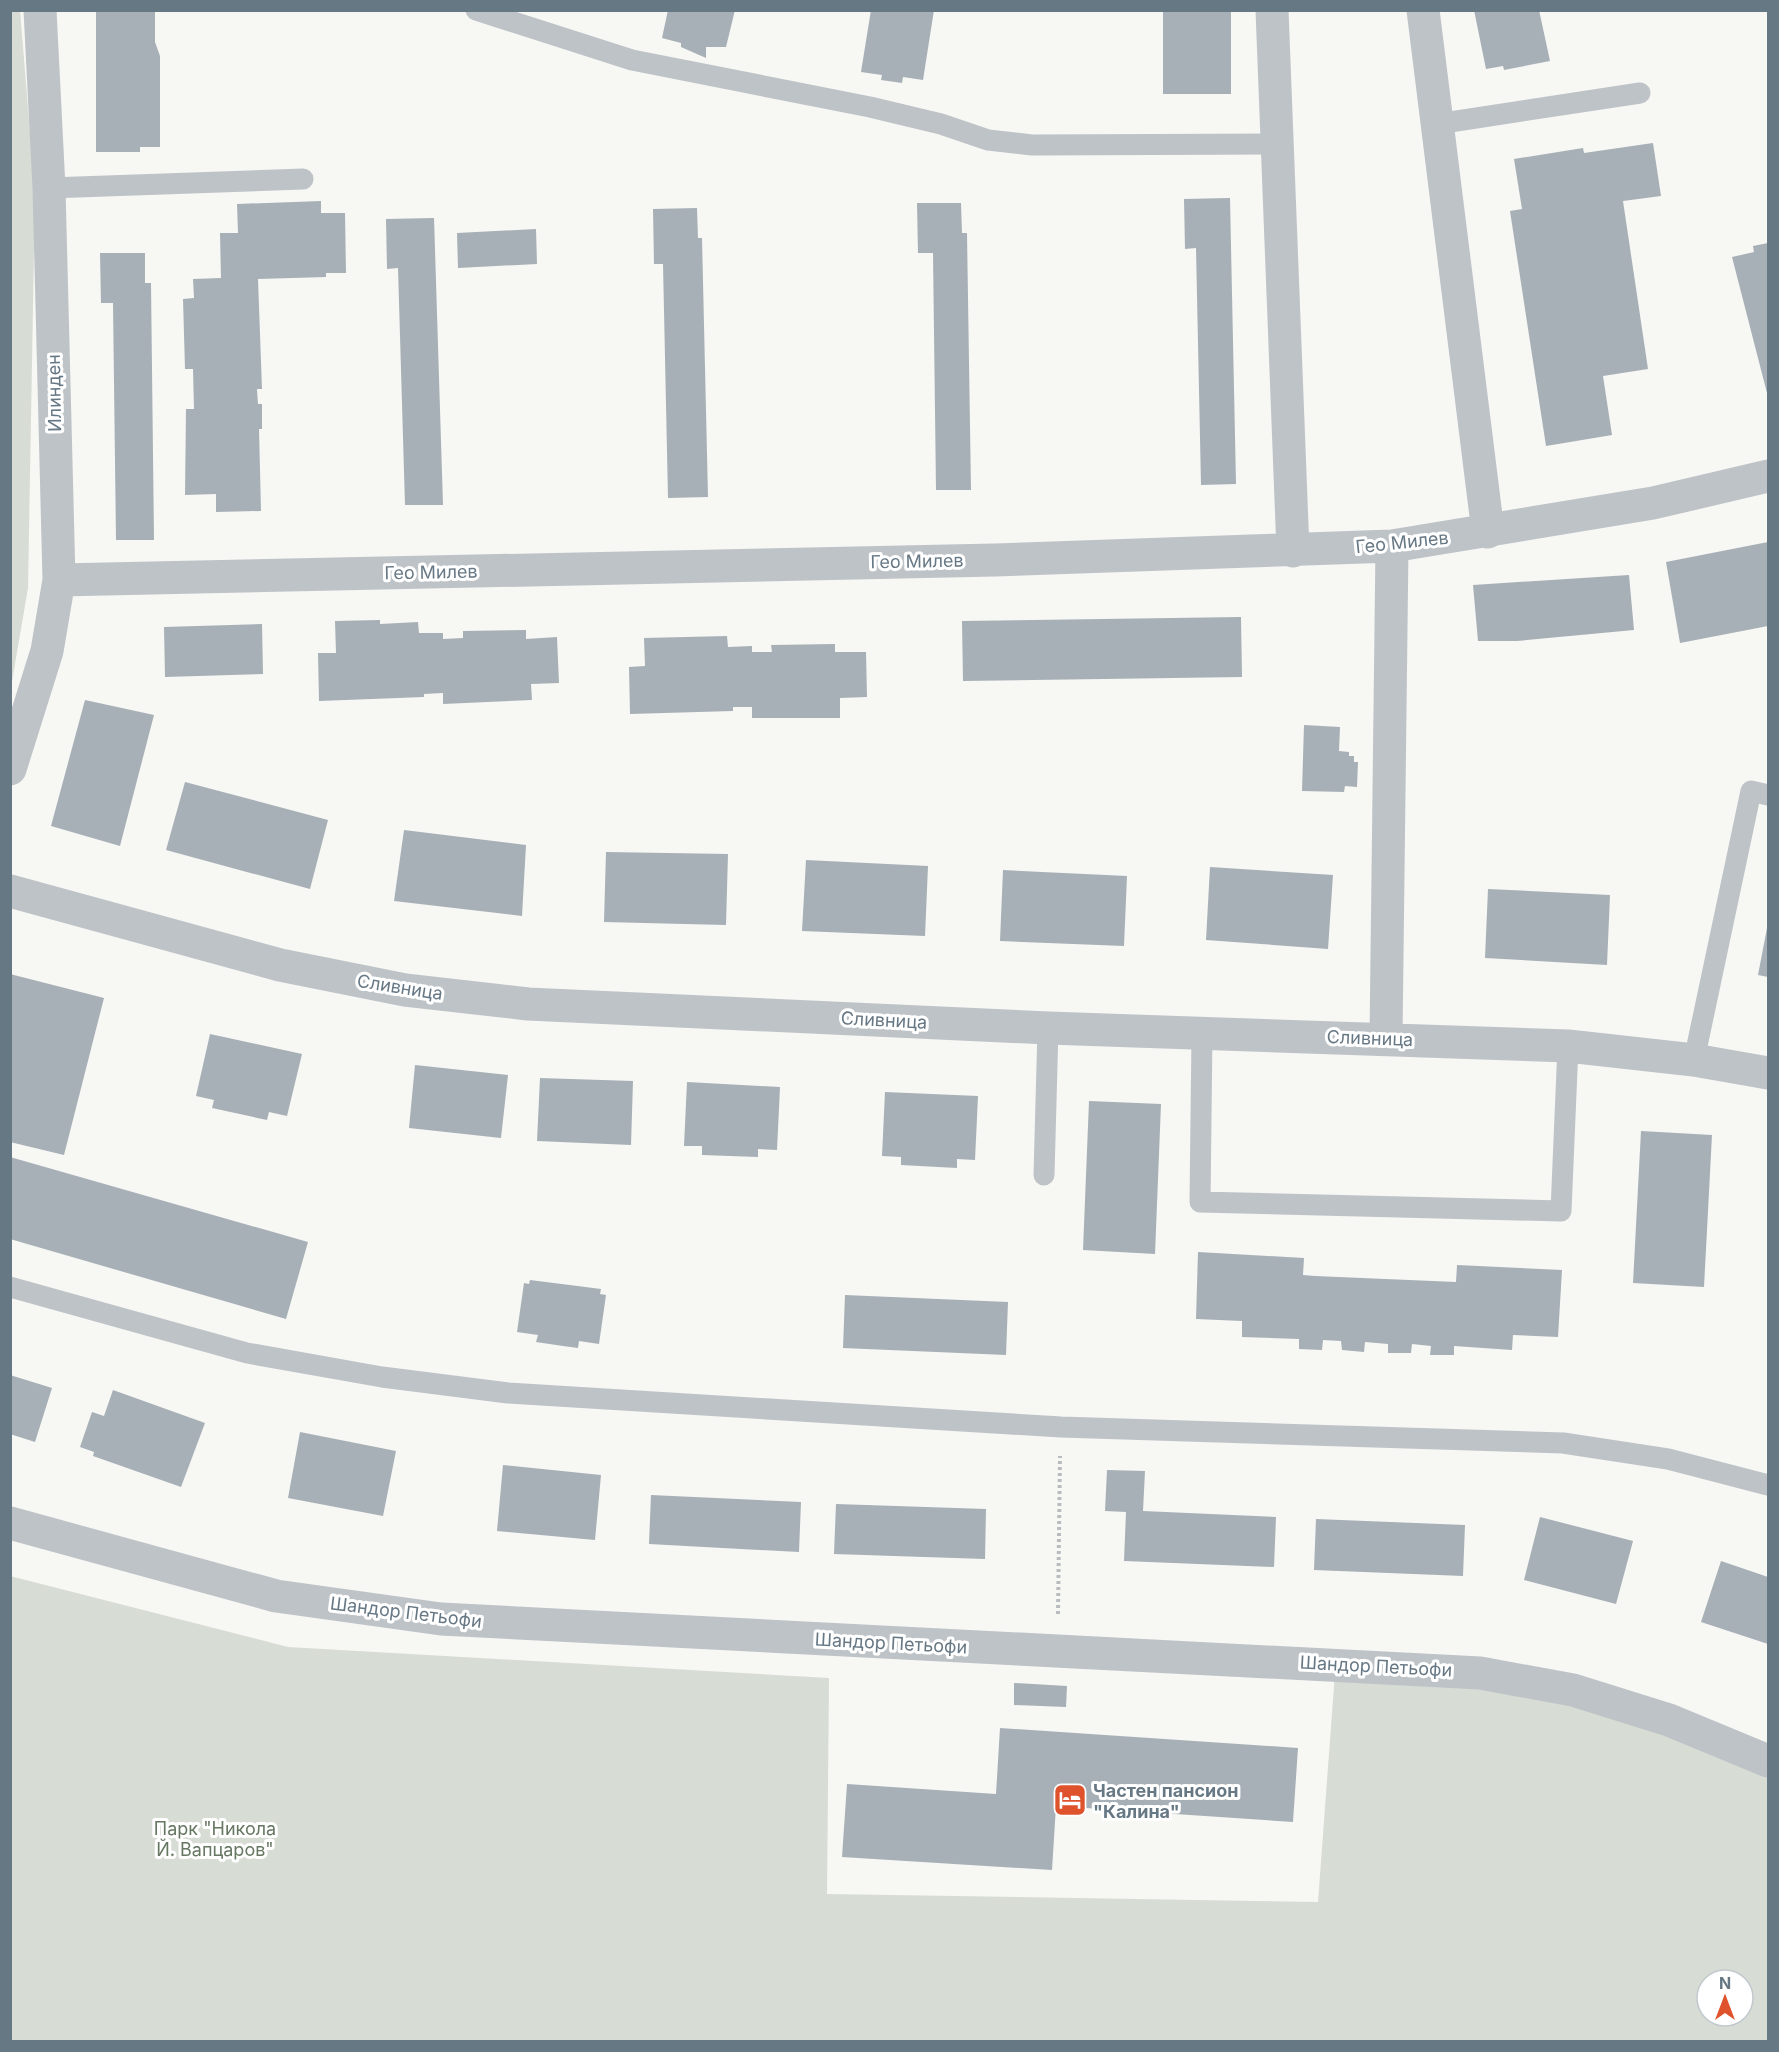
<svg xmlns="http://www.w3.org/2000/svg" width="1779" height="2052" viewBox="0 0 1779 2052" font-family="Inter,sans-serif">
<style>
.green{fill:#d7dcd4;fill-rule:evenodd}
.building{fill:#a7b0b6}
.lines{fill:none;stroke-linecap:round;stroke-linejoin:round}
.path{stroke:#b9bcbf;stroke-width:4;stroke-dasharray:3 3;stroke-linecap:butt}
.service{stroke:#bec3c7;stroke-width:21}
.minor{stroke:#bec3c7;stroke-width:33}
.labels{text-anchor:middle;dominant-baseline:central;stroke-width:6;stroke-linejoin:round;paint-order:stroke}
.street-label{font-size:18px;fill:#677885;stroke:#fff}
.poi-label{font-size:18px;font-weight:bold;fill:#677885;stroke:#fff;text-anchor:start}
.park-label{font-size:18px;fill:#667762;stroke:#fff}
</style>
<rect width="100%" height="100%" fill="#f7f7f4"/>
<path class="green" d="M20,10L35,194L28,588L11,687L10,11Z
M10,1576L288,1647L829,1678L827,1894L1318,1902L1335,1673L1471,1684L1608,1708L1768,1769V2041H11ZM1707,1980H1743V2016H1707Z"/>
<path class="building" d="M96,10H155V42L160,56V147H140V152H96Z
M668,10H735L726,47H706V58L681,47V43L662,38Z
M871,10H934L923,80L903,77L902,83L881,80L882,75L861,72Z
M1163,10H1231V94H1163Z
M1474,10H1539L1550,61L1504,70L1503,66L1486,69Z
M1653,143L1661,196L1623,201L1648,369L1603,376L1612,435L1546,446L1510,211L1522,209L1514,159L1583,148L1584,153Z
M1230,198L1236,484L1201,485L1196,248L1185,249L1184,199Z
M321,201V213H345L346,273H326V277L258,279L262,389H257L258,404H262V429H259L261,511L216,512V494L185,495L186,409H194L193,369H185L183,299L194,298L193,279L221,278L220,233H238L237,204Z
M917,203H961L962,233H967L971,490H936L933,253H918Z
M697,208L698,238H702L708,497L668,498L663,264H654L653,209Z
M434,218L443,505H405L398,268L387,269L386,219Z
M536,229L537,264L458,268L457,233Z
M1768,243V397L1732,257L1754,252L1753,246Z
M100,253H145V283H151L154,540H116L113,303H101Z
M1768,542V626L1680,643L1666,562Z
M1629,575L1634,630L1517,641H1478L1473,585Z
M1241,617L1242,677L963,681L962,621Z
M380,620V624L418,622L419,633H443V639L463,638V631L526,630V639L557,637L559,683L531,684L532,700L443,704V693L424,694V697L319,701L318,653H336L335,621Z
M262,624L263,674L165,677L164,627Z
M727,636L728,647L752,646V652H772L771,645L835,644V652H866L867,697L840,698V718H752V707H733V711L630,714L629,667L645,666L644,638Z
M85,700L154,715L120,846L51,826Z
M1304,725L1340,727L1339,751L1349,752V756H1354V762H1358L1357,787L1345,786L1344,792L1302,791Z
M185,782L328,820L310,889L166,850Z
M404,830L526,845L522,916L394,901Z
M606,852L728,854L726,925L604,922Z
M806,860L928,866L925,936L802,931Z
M1210,867L1333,875L1328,949L1206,940Z
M1003,870L1127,876L1124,946L1000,941Z
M1488,889L1610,895L1607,965L1485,958Z
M1767,928H1768V977L1758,975Z
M10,974L104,998L64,1155L10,1142Z
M210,1034L302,1054L287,1116L269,1112L267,1120L212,1108L214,1100L196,1096Z
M415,1065L508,1075L501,1138L409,1128Z
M540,1078L633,1081L631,1145L537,1141Z
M687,1082L780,1087L777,1150L758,1149V1157L702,1155V1146H684Z
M885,1092L978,1096L975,1160L957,1159V1168L901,1165V1157L882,1156Z
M1089,1101L1161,1104L1155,1254L1083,1250Z
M1641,1131L1712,1135L1704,1287L1633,1283Z
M10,1157L308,1242L286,1319L10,1239Z
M1198,1252L1304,1258L1303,1275L1315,1276L1456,1282L1457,1265L1562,1270L1558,1337L1513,1335L1512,1350L1454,1346V1355H1430L1431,1346L1412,1344L1411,1353H1388V1344L1365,1342L1364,1352L1342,1350L1341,1341L1323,1340L1322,1350L1299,1349V1339L1242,1337V1321L1196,1319Z
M530,1280L601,1289L600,1294L606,1295L599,1344L579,1341L578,1348L563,1346L536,1342L538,1335L517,1332L524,1283L529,1284Z
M845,1295L1008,1302L1006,1355L843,1348Z
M10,1375L52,1388L35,1442L10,1434Z
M113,1390L205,1423L181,1487L93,1456L94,1452L80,1447L92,1412L104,1416Z
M300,1432L396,1451L383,1516L288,1498Z
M503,1465L601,1475L595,1540L497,1531Z
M1107,1470L1145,1471L1143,1511L1276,1517L1274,1567L1124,1561L1126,1512L1105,1511Z
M651,1495L801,1502L799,1552L649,1544Z
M836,1504L986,1509L985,1559L834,1554Z
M1540,1517L1633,1541L1616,1604L1524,1580Z
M1316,1519L1465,1525L1463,1576L1314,1570Z
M1721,1561L1768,1577V1644L1701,1622Z
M1014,1683L1067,1686L1066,1707L1014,1705Z
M1000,1728L1298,1748L1293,1822L1056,1806L1052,1870L842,1857L847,1784L996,1794Z"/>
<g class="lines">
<path class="path" d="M1058,1614L1060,1456"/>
<path class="service" d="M476,10L632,60L870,107L941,124L988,140L1032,145L1277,144
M1437,124L1640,93
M49,188L303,179
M1202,1034L1200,1202L1561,1211L1568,1046
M1694,1060L1751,791L1768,795
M1044,1175L1048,1028
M10,1287L247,1353L382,1377L508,1393L1061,1427L1563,1443L1668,1459L1768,1485"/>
<path class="minor" d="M1272,10L1293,551
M1423,10L1488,532
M59,580L995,560L1392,546L1653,503L1768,476
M10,769L47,651L59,580L49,188L40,10
M10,891L280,965L405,990L528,1004L1048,1028L1568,1046L1694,1060L1768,1073
M1386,1038L1392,546
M10,1523L276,1596L441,1619L1480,1673L1573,1690L1669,1720L1768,1761"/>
</g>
<defs>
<symbol id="hotel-square" viewBox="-11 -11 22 22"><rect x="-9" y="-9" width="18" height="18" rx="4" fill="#df532c" stroke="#fff"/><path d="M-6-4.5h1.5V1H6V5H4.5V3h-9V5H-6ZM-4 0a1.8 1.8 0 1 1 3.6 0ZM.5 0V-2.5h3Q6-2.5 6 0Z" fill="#fff"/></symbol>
</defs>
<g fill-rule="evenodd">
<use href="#hotel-square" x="1051" y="1781" width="38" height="38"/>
</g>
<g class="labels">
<g class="street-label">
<text transform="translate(54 393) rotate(-91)">Илинден</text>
<text transform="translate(1402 542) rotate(-6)">Гео Милев</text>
<text transform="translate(917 561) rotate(-1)">Гео Милев</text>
<text transform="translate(431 572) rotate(-1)">Гео Милев</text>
<text transform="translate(400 987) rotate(9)">Сливница</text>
<text transform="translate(884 1020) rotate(3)">Сливница</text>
<text transform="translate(1370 1038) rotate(2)">Сливница</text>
<text transform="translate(406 1612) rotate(7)">Шандор Петьофи</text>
<text transform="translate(891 1643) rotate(3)">Шандор Петьофи</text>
<text transform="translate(1376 1666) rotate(3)">Шандор Петьофи</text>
</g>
<g class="poi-label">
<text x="1093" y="1790">Частен пансион<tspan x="1093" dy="21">"Калина"</tspan></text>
</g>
<g class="park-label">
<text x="215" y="1828">Парк "Никола<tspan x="215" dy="21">Й. Вапцаров"</tspan></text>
</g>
</g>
<rect width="1779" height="2052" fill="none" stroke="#677885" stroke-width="24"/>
<g transform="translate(1725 1998)"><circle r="28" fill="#ffffff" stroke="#c2c9ce" stroke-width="1.5"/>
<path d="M0-4.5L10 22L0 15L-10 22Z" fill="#df532c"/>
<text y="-9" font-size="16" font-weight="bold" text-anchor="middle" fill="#677885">N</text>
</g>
</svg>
